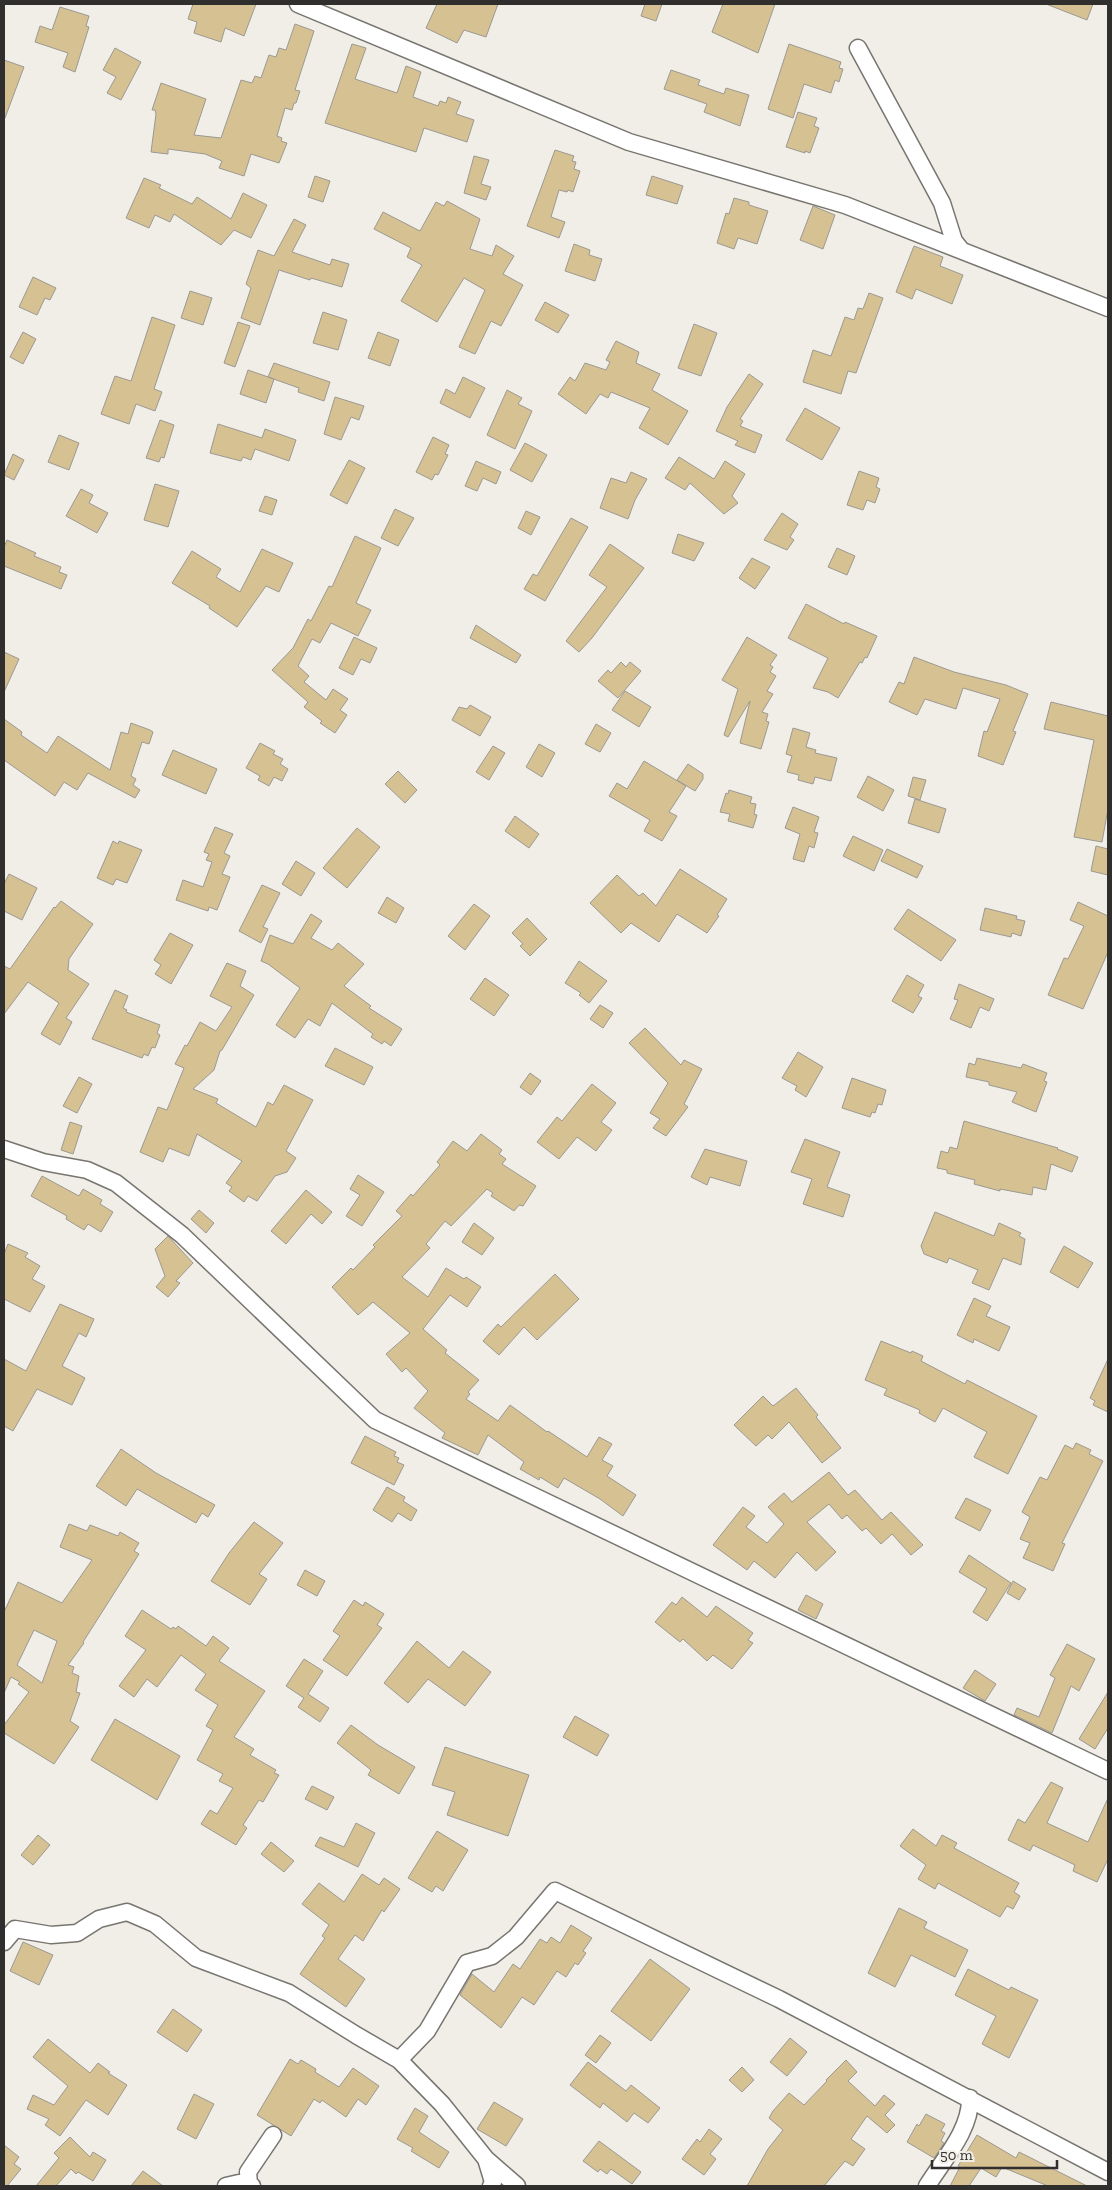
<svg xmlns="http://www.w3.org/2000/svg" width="1112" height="2190" viewBox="0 0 1112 2190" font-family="'Zilla Slab',serif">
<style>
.building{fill:#d5c192;stroke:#9c9993;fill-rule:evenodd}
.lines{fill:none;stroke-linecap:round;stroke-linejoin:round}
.minor-casing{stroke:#77756f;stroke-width:19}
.minor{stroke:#fff;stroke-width:16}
</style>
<rect width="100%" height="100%" fill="#f1eee7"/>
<path class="building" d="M193,4H256L244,36L225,28L221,42L194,33L197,22L188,19Z
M437,4H498L486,37L464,30L457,43L426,28Z
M645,4H662L656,21L641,16Z
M723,4H775L758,53L712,32Z
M1046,4H1093L1087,20Z
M60,7L89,16L86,26L89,27L75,72L63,67L68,53L35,42L40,26L52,30Z
M295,24L314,31L295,90L300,91L296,103H294L292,110L285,108L277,136L282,138L281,141L287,143L279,163L251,154L244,176L219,168L222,161L205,154L168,149V154L151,152L156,114L155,110H152L161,83L206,99L194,135L221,138L241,80L252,83L255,76L261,78L269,55L276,57L279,48L286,50Z
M352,44L366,48L355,79L397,93L406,66L421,72L413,97L438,106L440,101L446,103L448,97L461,102L456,114L474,120L467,142L424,128L416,152L325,123Z
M789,44L841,62L839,68L843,69L839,82L835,80L831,93L804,84L793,118L768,109Z
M115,48L141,62L121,100L107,93L116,77L103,70Z
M4,60L24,67L5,118H4Z
M671,70L700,80L698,85L724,94L726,88L749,95L740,126L704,112L707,104L664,89Z
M798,112L817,118L814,126L819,128L810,153L805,151V153L786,147Z
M555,150L574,156L572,161L576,162L574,169L580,171L573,192L568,190L567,192L559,190L551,217L565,222L559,238L527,226Z
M474,156L489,160L481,184L491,187L486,200L464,193Z
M315,176L330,181L323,202L308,197Z
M652,176L683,186L677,204L646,195Z
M144,178L161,185L159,188L192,204L197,197L231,219L243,193L267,205L251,238L234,230L221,245L174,214L170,222L155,215L149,228L126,218Z
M734,198L749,202V205L768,211L757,244L738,238L734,249L717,243L726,213L729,214Z
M447,201L480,219L470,249L492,256L496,245L514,256L503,274L523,285L501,326L491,321L475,354L459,347L485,290L464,278L437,322L401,301L422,265L407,257L411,248L374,229L383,212L420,231L436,202L444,206Z
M813,206L835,215L823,249L800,240Z
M294,219L306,225L292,252L330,265L332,259L349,264L342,287L311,278L310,280L279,270L260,325L241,318L251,288L246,284L258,250L274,256Z
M574,244L590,250L589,255L602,259L595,281L565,271Z
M914,246L943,257L940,266L963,275L952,304L916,289L912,299L896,292Z
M33,277L56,288L50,300L45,298L37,315L19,307Z
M190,291L212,298L203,325L181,318Z
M869,293L883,298L856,373L848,371L841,394L803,382L813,350L831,356L845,317L854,320L858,308L863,309Z
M545,302L569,315L558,333L535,320Z
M323,312L347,320L338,350L313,343Z
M152,317L175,325L154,389L162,392L155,411L136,404L129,424L101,414L115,376L131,381Z
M238,322L250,326L235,367L224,363Z
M694,324L717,333L701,376L678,368Z
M23,332L36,339L23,364L10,357Z
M378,332L399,340L390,366L368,358Z
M616,341L639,352L636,363L660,374L652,390L688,411L668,445L639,428L650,408L611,392L608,398L600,394L586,414L558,394L570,377L575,381L585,363L606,370L610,362L606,360Z
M274,363L330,382L324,401L298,392L299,388L268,377Z
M248,370L274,379L266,403L240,394Z
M749,374L763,384L740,419L743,421L740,426L762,435L755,453L735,445L738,441L716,431L727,407Z
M463,377L485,388L470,418L440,403L446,389L455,394Z
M507,390L522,398L518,404L532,411L515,449L487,435Z
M335,397L364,406L359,420L351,417L341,440L324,434Z
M805,408L840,428L822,460L786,440Z
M160,420L174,425L164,458L161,457L159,462L146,458Z
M218,424L262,438L265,429L296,440L289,461L255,449L251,460L243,457L241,461L210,453Z
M59,435L79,443L69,470L48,462Z
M433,437L449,445L445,454L448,455L438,475L435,474L432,480L416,472Z
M525,443L547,455L532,482L510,470Z
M13,454L24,460L14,480L4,475Z
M679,457L714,479L725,461L745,474L732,496L738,503L724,514L690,483L685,490L665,478Z
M349,460L365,468L347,504L330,495Z
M476,461L501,472L496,484L483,478L477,491L465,486Z
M859,471L879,478L876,487L880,489L875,503L867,500L863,510L847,505Z
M631,472L647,479L635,500L628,519L600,508L611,478L626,483Z
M155,484L179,491L168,527L144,520Z
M81,489L93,495L89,503L108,513L97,533L66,516Z
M265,496L277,500L272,515L259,511Z
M395,509L414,518L398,546L381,538Z
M526,511L540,517L531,535L518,528Z
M782,513L798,524L790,537L794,540L787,550L764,540Z
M571,518L588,527L545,601L524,589L533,574L537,576Z
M678,534L704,543L694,561L672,553Z
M355,536L381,548L356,603L371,610L358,636L331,623L320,643L312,639L298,666L309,676L304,682L326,700L333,689L348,699L340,710L347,715L335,733L320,723L322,721L304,707L308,702L272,670L293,648L308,619L311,621L329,586L332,587Z
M7,540L36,553L34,556L61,567L59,572L67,575L61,589L4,566V547Z
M610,544L644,568L592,638L579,652L566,641L607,587L589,575Z
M837,548L855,556L847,575L828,567Z
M262,549L293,563L279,592L266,586L237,627L209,608L210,606L172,583L192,551L221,569L216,577L240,592Z
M752,558L770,567L755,589L739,578Z
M806,604L844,624L845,622L877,636L867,658L865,657L862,663L860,662L838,698L828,692L813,688L828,658L788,638Z
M476,625L521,655L516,663L470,638Z
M354,637L377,648L370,663L361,659L353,675L339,668Z
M747,637L777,655L770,665L773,667L770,672L776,676L767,691L773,694L762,712L768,714L766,721L769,722L761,749L740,743L750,701L728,737L724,735L738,689L722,680Z
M4,652L19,659L4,692Z
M914,657L954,672L1006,685L1028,694L1013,731L1016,732L1003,765L978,756L984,731L987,732L1000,699L963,688L956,709L925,699L917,715L889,702L899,682L904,684Z
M621,662L626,667L630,662L641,671L618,698L598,681L608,670L611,673Z
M625,691L651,707L639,727L612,710Z
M1051,702L1108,716V809L1102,842L1074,837L1094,740L1044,729Z
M470,705L491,717L480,736L452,720L459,707L467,709Z
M4,719L22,732L21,735L47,753L58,736L110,770L121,732L128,734L131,723L150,730L153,732L149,744L142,742L131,776L136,779L133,785L140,790L135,798L88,773L77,790L64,782L55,796L4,760Z
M596,724L611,733L600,752L585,744Z
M793,728L810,733L806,747L816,750L815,753L837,758L831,781L815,777L813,784L798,780L799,775L787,772L792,756L786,754Z
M260,743L275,751L273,754L283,759L280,764L288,769L282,781L274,777L269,786L258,780L260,776L246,768Z
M539,744L555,753L542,777L526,767Z
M493,746L505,753L489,780L476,772Z
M173,750L217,769L206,794L162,775Z
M644,761L686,786L669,812L677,816L662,841L644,831L650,820L609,796L617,783L627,789Z
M688,764L703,774V779L695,791L677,780Z
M398,771L417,790L405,803L385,784Z
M868,776L894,790L883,811L857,797Z
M913,777L926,780L920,800L908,796Z
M729,790L752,797L750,803L756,804L754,814L757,815L753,828L728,821L730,814L720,812L726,793L728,794Z
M915,799L946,809L939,833L908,823Z
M793,807L819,817L814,832L818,833L814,848L809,846L804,862L793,859L800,834L785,828Z
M515,816L539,834L529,848L505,831Z
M215,827L233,834L224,853L230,856L222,874L230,877L217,910L209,907L208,911L176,900L183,880L203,887L212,862L206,860L209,854L204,852Z
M357,828L380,847L347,888L323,868Z
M853,836L883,850L874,871L843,856Z
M113,841L118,844L119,841L142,850L127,883L116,879L113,885L97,878Z
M1096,846L1108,849V875L1091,871Z
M887,849L923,866L917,878L881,861Z
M296,861L315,873L301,896L282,884Z
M680,869L727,899L717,915L719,916L707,933L677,914L659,942L631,923L621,933L590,903L617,875L639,896L643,893L656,906Z
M9,874L37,888L22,920L4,911V884Z
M262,885L280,893L263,927L268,929L261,943L239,931Z
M387,897L404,908L396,923L378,913Z
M61,901L93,924L69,959L68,970L89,984L66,1018L72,1022L60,1045L41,1034L59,1003L28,982L4,1014V966L10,969L54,907L55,908Z
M1078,902L1108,916V952L1083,1009L1048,995L1064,958L1068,959L1084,926L1070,920Z
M474,904L490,916L465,950L448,936Z
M985,908L1017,916L1016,919L1025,921L1021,936L1012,933L1011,937L980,930Z
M908,909L956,940L941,961L894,929Z
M311,914L322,921L311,938L332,950L338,943L364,964L344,986L371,1006L369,1008L402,1029L391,1046L384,1041L382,1044L371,1037L373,1034L332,1003L320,1026L308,1019L295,1038L276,1025L300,988L268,964L261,961L270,935L293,944Z
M527,918L547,939L530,956L520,946L523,944L512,933Z
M170,933L193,945L171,984L155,974L161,965L154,960Z
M579,961L607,981L589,1003L579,995L581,993L565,983Z
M227,963L246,971L240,986L254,995L222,1050L220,1051L214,1070L193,1089L218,1099L216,1103L256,1127L268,1102L273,1105L284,1085L313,1100L286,1151L296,1158L287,1172L275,1176L257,1201L248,1196L244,1202L229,1191L232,1187L226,1183L242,1161L197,1134L189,1156L169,1148L163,1162L140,1152L158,1107L167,1110L184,1068L175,1064L185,1045L187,1046L200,1022L216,1031L232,1007L210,996Z
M907,975L924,985L918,996L922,998L913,1013L892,1001Z
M485,978L509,995L494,1016L470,999Z
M959,984L994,999L989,1011L980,1007L971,1028L950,1019L958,1000L954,999Z
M115,990L128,996L123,1008L127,1010L126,1012L160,1025L157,1033L160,1035L155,1048L152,1047L148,1056L144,1054L142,1058L92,1039Z
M600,1005L613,1013L603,1028L590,1019Z
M645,1028L681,1065L684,1060L702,1069L684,1104L688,1107L666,1136L653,1128L660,1119L650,1113L668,1083L629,1043Z
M335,1048L373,1067L364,1085L325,1066Z
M798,1052L823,1067L806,1097L795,1090L797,1086L782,1078Z
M977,1058L1021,1068L1023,1064L1047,1073L1044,1081L1047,1082L1036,1112L1012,1102L1017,1092L989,1085V1082L966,1077L969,1063L975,1065Z
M530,1073L541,1081L531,1095L520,1087Z
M79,1077L92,1084L77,1113L63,1106Z
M852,1078L886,1090L882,1105L878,1104L875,1113L872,1112L870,1117L842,1108Z
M592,1084L616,1103L601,1122L612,1130L596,1151L577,1137L559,1159L537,1142L557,1117L562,1121Z
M964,1121L1058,1148L1057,1149L1078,1157L1072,1172L1051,1164L1046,1190L1033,1187L1032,1195L1000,1189V1191L974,1184L975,1180L947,1173V1170L937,1168L941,1151L948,1153L950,1147L957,1149Z
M70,1122L82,1126L73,1154L61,1150Z
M481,1134L502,1150L499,1154L506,1159L502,1164L536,1186L523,1206L519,1205L514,1211L491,1196L493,1193L487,1189L451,1226L445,1221L426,1244L430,1248L402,1277L428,1297L446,1268L464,1279L466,1277L481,1287L467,1307L450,1295L423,1329L447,1350L445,1353L479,1380L468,1392L470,1394L466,1399L498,1421L510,1405L547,1432L548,1431L587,1457L599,1437L612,1444L602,1460L613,1466L607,1476L636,1495L623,1516L600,1499L564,1478L558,1488L540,1477L539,1480L520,1469L524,1462L488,1435L478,1455L442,1438L445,1433L414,1408L428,1391L406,1368L402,1372L386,1354L410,1333L373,1302L358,1315L332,1287L351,1268L353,1270L375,1247L373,1245L402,1216L396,1211L411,1194L413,1196L440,1165L437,1162L453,1141L467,1151Z
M805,1139L840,1152L827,1187L850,1195L843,1217L803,1204L812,1179L791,1172Z
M705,1149L747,1161L740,1186L710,1177L707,1185L691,1177Z
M358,1175L384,1192L362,1226L346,1216L360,1195L350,1189Z
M42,1176L79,1196L83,1189L102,1200L100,1204L113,1212L101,1232L88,1224L84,1230L66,1219L67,1216L31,1196Z
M306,1190L332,1212L322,1224L311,1214L286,1244L271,1231Z
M199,1210L214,1223L206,1233L191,1219Z
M935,1212L994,1236L999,1223L1021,1233L1019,1236L1025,1239L1021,1265L1003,1258L989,1290L972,1283L978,1270L949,1258L947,1263L924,1254L921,1246Z
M474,1223L494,1238L482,1255L462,1242Z
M168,1236L193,1263L176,1281L180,1283L168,1297L156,1287L165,1276L155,1249Z
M8,1244L28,1253L25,1257L40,1266L32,1279L45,1286L30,1312L4,1299V1254Z
M1064,1246L1093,1263L1078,1288L1050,1272Z
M555,1274L579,1299L537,1340L524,1327L499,1355L483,1341L498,1324L501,1327Z
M974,1298L991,1306L986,1316L1010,1327L999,1351L974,1339L973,1343L957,1335Z
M60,1304L94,1319L86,1337L79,1333L62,1366L85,1378L72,1405L37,1389L13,1431L4,1426V1359L26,1371Z
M881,1341L911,1353L912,1351L923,1356L921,1361L965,1384L967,1380L1037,1416L1008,1474L974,1457L987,1432L943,1408L935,1422L919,1413L920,1410L884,1395L887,1389L865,1380Z
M1108,1359V1412L1093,1405L1095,1401L1090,1398Z
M796,1388L818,1415L816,1417L841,1448L822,1463L789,1422L772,1439L768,1435L756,1446L734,1425L763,1396L773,1406Z
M365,1436L396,1452L394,1456L399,1458L397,1462L404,1465L394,1485L351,1463Z
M1076,1443L1091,1450L1089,1454L1103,1461L1062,1543L1065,1544L1053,1571L1023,1558L1030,1543L1020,1539L1030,1517L1022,1512L1040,1477L1047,1480L1065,1445L1073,1449Z
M121,1449L156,1473L215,1505L208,1517L202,1513L196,1523L137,1489L126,1506L96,1486Z
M829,1472L848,1495L855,1490L882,1520L891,1512L923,1545L911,1555L892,1534L881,1544L866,1528L862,1531L847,1515L842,1519L829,1504L807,1522L836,1552L816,1571L797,1552L775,1578L754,1561L747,1570L713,1545L743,1507L755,1516L746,1527L767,1543L784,1524L768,1507L784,1493L792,1502Z
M387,1487L405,1497L403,1501L417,1510L411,1521L398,1513L392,1522L373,1510Z
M966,1498L991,1510L980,1531L955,1518Z
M254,1522L283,1543L259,1574L267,1579L250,1605L211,1581L229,1553Z
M69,1524L87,1531L90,1525L118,1536L120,1532L139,1543L134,1551L139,1554L83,1642L84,1643L68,1665L74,1667L72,1673L79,1676L76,1692L80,1693L70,1721L79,1727L54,1764L4,1733V1725L29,1692L18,1684L20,1682L11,1677L4,1693V1612L18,1582L62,1603L92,1560L60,1547ZM34,1630L57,1641L42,1683L17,1665Z
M969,1555L1011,1583L987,1621L973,1612L987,1589L959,1572Z
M305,1570L325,1581L317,1596L297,1585Z
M1013,1581L1026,1589L1019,1600L1007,1593Z
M806,1595L823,1604L816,1619L798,1610Z
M682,1597L707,1617L716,1606L753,1633L748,1640L753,1643L732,1669L713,1655L707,1661L683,1639L680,1642L655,1622L672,1602L676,1605Z
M354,1600L363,1606L365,1602L384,1614L377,1625L382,1628L347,1676L323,1660L340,1636L333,1631Z
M142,1610L171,1629L173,1627L176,1629L178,1626L206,1646L213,1636L229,1648L219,1661L265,1691L234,1737L254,1749L250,1755L276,1770L274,1773L279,1775L263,1802L259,1800L243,1825L247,1828L236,1845L201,1824L210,1810L217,1814L233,1788L219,1781L223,1774L197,1760L213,1730L206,1726L218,1705L195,1690L206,1674L181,1655L157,1687L147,1679L134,1697L119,1686L146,1650L125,1636Z
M417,1641L449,1668L463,1651L491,1672L465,1706L428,1679L408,1703L384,1683Z
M1067,1644L1095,1659L1079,1691L1071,1686L1052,1733L1014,1715L1017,1708L1039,1717L1055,1678L1050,1675Z
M304,1659L323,1671L308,1694L329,1708L320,1722L298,1707L304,1698L286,1686Z
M975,1670L996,1684L985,1701L963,1688Z
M1108,1692V1728L1095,1749L1079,1739Z
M575,1716L609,1735L597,1756L563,1737Z
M115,1719L180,1756L157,1800L91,1760Z
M351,1725L378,1745L415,1767L399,1794L368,1775L371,1770L337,1743Z
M445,1747L529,1775L508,1836L447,1815L455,1792L432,1785Z
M1051,1782L1063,1788L1047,1823L1088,1842L1108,1798V1859L1097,1882L1073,1871L1075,1865L1033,1845L1030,1851L1008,1840L1018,1819L1025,1823Z
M312,1786L334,1797L327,1810L305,1799Z
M356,1823L375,1833L358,1867L315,1846L320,1837L344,1847Z
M913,1829L936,1846L942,1835L957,1843L954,1848L1019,1883L1014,1892L1020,1896L1013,1909L1007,1906L1000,1917L938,1883L935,1889L918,1879L926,1865L900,1846Z
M437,1831L468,1850L443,1891L436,1886L432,1892L408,1878Z
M38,1835L50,1845L33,1865L21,1855Z
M271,1842L294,1861L284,1872L261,1854Z
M362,1874L379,1885L384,1878L400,1889L384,1912L382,1910L363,1941L355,1935L338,1959L365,1979L346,2007L300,1974L325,1938L322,1936L329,1925L302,1904L319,1883L344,1902Z
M899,1908L927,1922L924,1928L968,1950L955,1977L911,1955L895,1987L868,1973Z
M571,1925L592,1938L583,1951L586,1953L578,1965L575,1963L566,1977L557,1971L534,2005L522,1997L501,2028L460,1995L472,1974L494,1992L513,1964L520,1969L540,1939L547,1943L551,1937L560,1943Z
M23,1942L53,1955L39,1985L10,1971Z
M650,1959L690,1989L651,2041L611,2011Z
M968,1969L1009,1990L1011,1987L1038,2000L1009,2058L982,2044L996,2016L955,1995Z
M173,2009L202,2030L187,2052L157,2032Z
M600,2035L611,2043L596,2063L585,2055Z
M790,2038L807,2052L787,2076L770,2062Z
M48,2039L90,2073L98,2063L110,2072L108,2073L127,2085L108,2115L86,2100L60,2136L45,2125L49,2119L27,2109L33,2095L54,2105L68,2086L33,2057Z
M290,2059L298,2064L301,2060L316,2069L315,2072L339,2087L353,2068L379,2086L366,2105L358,2099L346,2117L322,2100L320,2103L314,2099L291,2136L257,2115Z
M846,2060L857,2072L848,2081L875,2106L884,2095L895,2104L885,2115L895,2125L887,2133L867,2116L851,2139L865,2149L853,2166L845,2161L824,2186H747L768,2149L783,2130L769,2118L773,2111L789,2093L804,2105L827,2081L826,2080Z
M588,2062L626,2091L631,2085L660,2108L648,2123L634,2113L627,2122L603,2103L600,2108L570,2085Z
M742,2067L754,2080L742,2092L729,2080Z
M194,2094L214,2104L196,2139L177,2129Z
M494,2102L523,2119L506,2146L477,2129Z
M415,2108L428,2116L419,2132L449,2152L439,2168L411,2151L413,2148L397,2139Z
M926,2114L945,2124L941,2131L945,2133L941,2141L944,2143L934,2158L907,2142L917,2124L919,2126Z
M709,2129L722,2139L710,2154L716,2159L704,2175L682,2159L697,2139L700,2142Z
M977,2135L1016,2158L1019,2152L1087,2186H1048L1002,2167L996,2177L981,2168L969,2186H950L960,2167L958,2166Z
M70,2137L90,2157L93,2152L106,2160L93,2181L78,2172L76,2174L71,2169L56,2186H36L59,2158L54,2153Z
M599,2141L641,2172L632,2184L611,2169L607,2174L600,2169L598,2172L583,2161Z
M4,2145L19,2157L14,2164L21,2169L7,2186H4Z
M143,2171L163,2186H131Z"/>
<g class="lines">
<defs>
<path id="minor" d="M298,4L629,142L845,205L1108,308
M858,48L942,203L954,241L962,251
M4,1149L43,1162L87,1170L116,1183L182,1235L375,1420L1108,1771
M4,1942L15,1929L51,1935L77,1933L99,1919L127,1912L155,1924L196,1958L289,1993L356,2035L399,2060L442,2104L486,2159L493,2182L491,2186
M399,2060L427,2031L467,1963L492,1956L516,1937L555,1891L779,1999L1108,2172
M486,2159L517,2186
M226,2186L239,2183L249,2184
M252,2186L249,2184L248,2172L273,2135
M927,2186C943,2160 971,2130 970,2098"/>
</defs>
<use href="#minor" class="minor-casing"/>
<use href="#minor" class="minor"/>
</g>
<rect width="1112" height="2190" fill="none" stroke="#312f2d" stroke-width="10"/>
<path d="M932 2160v8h125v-8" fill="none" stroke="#312f2d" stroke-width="2.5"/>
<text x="940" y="2160" font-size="15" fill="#312f2d" stroke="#f1eee7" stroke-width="4" paint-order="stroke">50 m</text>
</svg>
